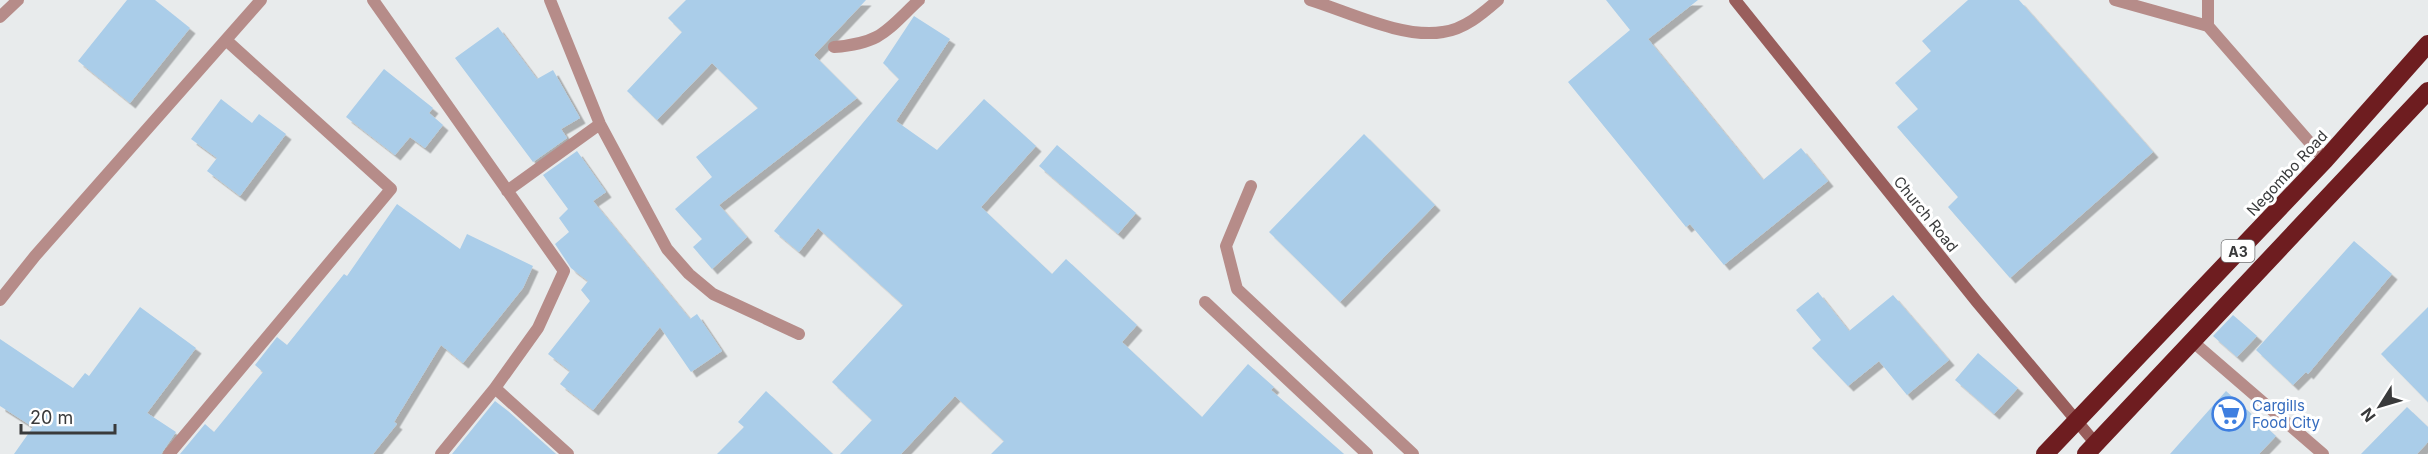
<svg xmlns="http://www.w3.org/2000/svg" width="2428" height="454" viewBox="0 0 2428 454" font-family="Inter,sans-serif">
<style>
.building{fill:#aacde9;filter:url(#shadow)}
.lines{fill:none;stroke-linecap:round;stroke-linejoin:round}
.lane{stroke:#b68c89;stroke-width:12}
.street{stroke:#b68c89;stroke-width:12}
.secondary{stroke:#995e5c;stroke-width:12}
.highway{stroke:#6e1d20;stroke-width:18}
.labels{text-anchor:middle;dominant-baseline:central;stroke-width:6;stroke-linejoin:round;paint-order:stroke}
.shield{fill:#fff;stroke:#747576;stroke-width:1.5}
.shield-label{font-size:14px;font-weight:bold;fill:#393a3b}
.street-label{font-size:15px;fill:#393a3b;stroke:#fff}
.shop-label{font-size:15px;fill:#366cbe;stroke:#fff;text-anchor:start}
</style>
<defs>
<filter id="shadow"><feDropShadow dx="5.5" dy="5.5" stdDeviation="0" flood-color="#0004"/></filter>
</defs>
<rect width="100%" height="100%" fill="#e8ebec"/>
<path class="building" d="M127,0H155L190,28L130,103L78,61Z
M686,0H866L814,55L857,98L719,205L747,237L712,269L693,247L702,239L675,209L712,177L696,157L758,108L712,63L657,120L627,91L682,32L668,18Z
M1606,0H1698L1648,39L1763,180L1801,148L1828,181L1724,265L1690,224L1686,227L1568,82L1630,30Z
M1968,0H2019L2153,152L2010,278L1948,207L1958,197L1897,127L1918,109L1895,83L1931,51L1922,41Z
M914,16L950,39L896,121L937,150L984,99L1036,146L981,207L1052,274L1066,259L1137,325L1122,342L1202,417L1248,364L1274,387L1271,390L1344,454H991L1004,441L955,396L901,454H840L872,420L832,382L903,305L818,228L799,252L774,231L899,79L883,63Z
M498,27L537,79L553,70L580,118L561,129L567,138L533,162L455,58Z
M384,69L433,108L429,113L443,125L425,148L410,137L395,155L346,117Z
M221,99L252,123L259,114L286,134L240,196L207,171L217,158L191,139Z
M1364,134L1435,205L1340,302L1269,232Z
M1057,145L1136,213L1118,234L1039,166Z
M577,151L606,192L593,201L690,319L697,314L722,351L691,372L660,327L593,410L560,384L570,371L548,354L590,301L581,290L588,281L571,268L555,244L569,232L559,218L568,209L543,175Z
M397,204L460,249L467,234L533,266L523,288L463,363L441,345L394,422L397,424L373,454H180L205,424L214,432L263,372L255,365L277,337L287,345L344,274L347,276Z
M2354,241L2392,274L2308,374L2306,372L2293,385L2256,350Z
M1818,292L1849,331L1893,295L1949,360L1907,395L1879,361L1848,386L1812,348L1821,340L1796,310Z
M140,307L196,348L147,413L176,432L161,454H14L33,427L0,406V339L73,388L85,373L89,376Z
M2428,307V402L2381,354Z
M2233,315L2257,336L2237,357L2213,336Z
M1978,353L2018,388L1994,414L1955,380Z
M766,391L833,454H717L744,427L738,422Z
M2226,391L2276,436L2259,454H2170Z
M495,401L508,411L556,454H452Z
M2407,407L2428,427V442L2417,454H2361Z"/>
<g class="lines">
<path class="lane" d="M2115,0L2208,26L2325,160
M2208,26V0
M834,47C882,43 886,31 919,0
M1251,186L1226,246L1237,289L1413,454
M1205,302L1367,454"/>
<path class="street" d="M373,0L564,271L538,328L495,388
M550,0L600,124L667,249L689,274L713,294L799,334
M1310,0C1349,12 1403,39 1443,32C1465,29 1483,13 1498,0
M0,17L18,0
M507,191L600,124
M0,300L35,256L261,0
M2192,341L2323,454
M169,454L391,189L226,40
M441,454L495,388L568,454"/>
<path class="secondary" d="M1735,0L1977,302L2096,444"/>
<path class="highway" d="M2045,454L2325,160L2428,44
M2086,454L2428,91"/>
</g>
<defs>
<symbol id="supermarket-ring" viewBox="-11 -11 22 22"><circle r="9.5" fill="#fff" stroke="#3f7fe0" stroke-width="1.5"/><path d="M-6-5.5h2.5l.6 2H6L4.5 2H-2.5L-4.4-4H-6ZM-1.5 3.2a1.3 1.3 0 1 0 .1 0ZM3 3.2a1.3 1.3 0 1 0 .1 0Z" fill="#3f7fe0"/></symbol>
</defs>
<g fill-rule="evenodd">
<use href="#supermarket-ring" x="2210" y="395" width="38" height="38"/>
</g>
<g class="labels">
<rect class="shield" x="2221.5" y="240" width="33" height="22" rx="4.5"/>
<g class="shield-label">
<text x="2238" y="251">A3</text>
</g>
<g class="street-label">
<text transform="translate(2287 173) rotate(-47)">Negombo Road</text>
<text transform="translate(1926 214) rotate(51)">Church Road</text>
</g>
<g class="shop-label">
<text x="2252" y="405">Cargills<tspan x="2252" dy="17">Food City</tspan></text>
</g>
</g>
<g transform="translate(2380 406) rotate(233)" stroke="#ffffff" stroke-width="4.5" paint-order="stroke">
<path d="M0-4.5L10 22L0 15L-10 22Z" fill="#393a3b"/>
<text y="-9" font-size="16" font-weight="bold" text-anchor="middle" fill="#393a3b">N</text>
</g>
<path d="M21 424v9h94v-9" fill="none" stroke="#393a3b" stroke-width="3"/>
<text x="30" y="424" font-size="18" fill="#393a3b" stroke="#ffffff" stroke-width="4.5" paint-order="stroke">20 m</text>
</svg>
